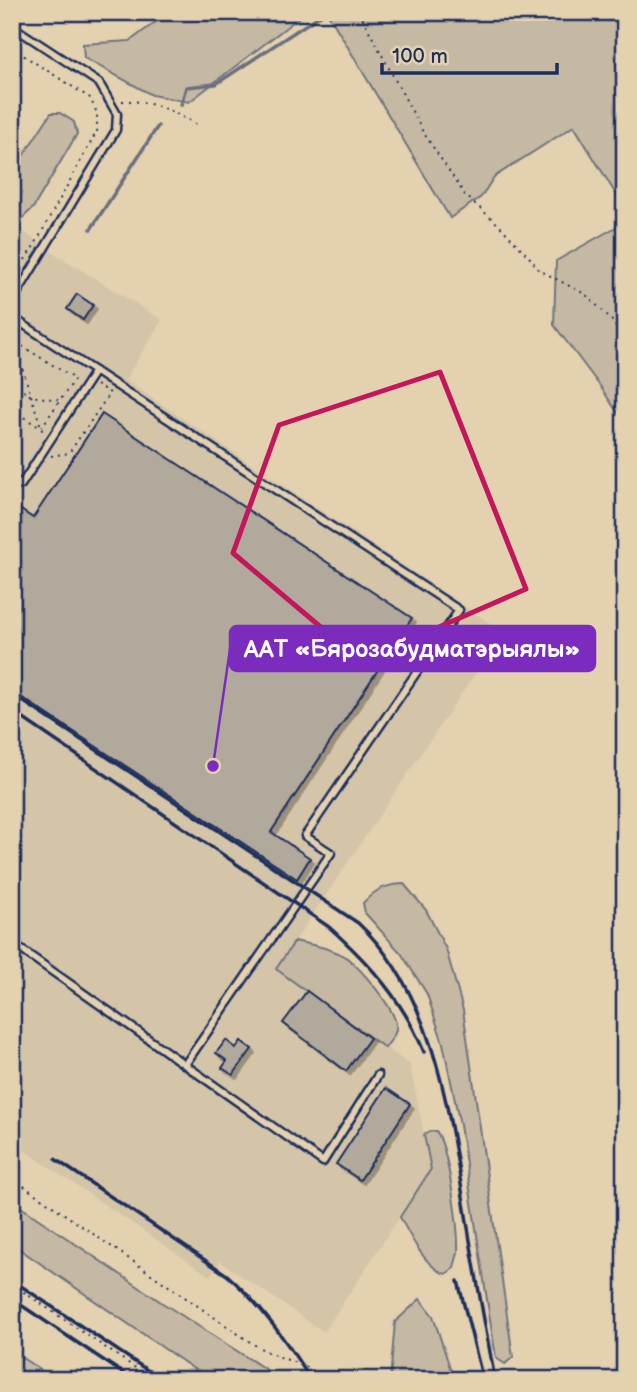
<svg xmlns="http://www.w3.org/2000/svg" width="637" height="1392" viewBox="0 0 637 1392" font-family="'Balsamiq Sans',sans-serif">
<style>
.built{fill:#d4c5a9}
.green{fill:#c6b9a3;stroke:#707480;stroke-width:2}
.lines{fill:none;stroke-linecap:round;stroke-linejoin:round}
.stream{stroke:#6a6f7e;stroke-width:3.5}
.building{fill:#b1a99b;stroke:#1b2f5e;stroke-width:2;filter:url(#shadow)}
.service-casing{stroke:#1b2f5e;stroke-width:11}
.path{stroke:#1b2f5e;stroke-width:2;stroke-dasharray:2 5;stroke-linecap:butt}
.service{stroke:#e3d1af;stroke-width:6}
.rail{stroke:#1b2f5e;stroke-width:3.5}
.marked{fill:none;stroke:#c2185b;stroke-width:5;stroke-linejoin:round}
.leader{fill:none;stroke:#7b2cbf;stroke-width:2.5}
.callout-dot{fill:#7b2cbf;stroke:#e3d1af;stroke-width:2.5}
.callout{fill:#7b2cbf;stroke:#7b2cbf;stroke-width:2.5}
.callout-label{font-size:24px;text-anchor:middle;font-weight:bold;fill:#fff}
</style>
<defs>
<filter id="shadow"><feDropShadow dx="4" dy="4" stdDeviation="0" flood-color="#0004"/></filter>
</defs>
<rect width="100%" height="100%" fill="#e3d1af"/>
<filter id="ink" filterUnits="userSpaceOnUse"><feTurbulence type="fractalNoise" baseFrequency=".0143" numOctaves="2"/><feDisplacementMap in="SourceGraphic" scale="14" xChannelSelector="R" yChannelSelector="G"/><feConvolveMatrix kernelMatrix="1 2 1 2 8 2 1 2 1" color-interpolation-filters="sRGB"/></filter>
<g filter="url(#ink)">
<path class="built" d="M24,232L46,248L162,320L125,380L503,632L276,969L410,1065L431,1169L324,1332L220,1261L210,1276L12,1142V250Z"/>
<path class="green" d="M169,12H306L189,102L152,95L84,58L83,44L130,41Z
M327,12H625V209L574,126L494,177L481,197L450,218Z
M51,113H60L74,122L77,134L33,208L12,228V173Z
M625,222V424L600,386L554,325L556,261Z
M404,884L426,910L446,949L463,1010L513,1357L505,1364L496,1358L460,1125L443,1043L427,994L401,953L365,913L363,903C376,889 385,885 404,884Z
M295,941C310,945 334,948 347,958C361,969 393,1006 396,1024C398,1033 390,1041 385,1048L276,969Z
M430,1131H436C448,1145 459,1231 458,1252C457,1257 455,1263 454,1268L446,1274C426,1269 409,1234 400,1217L431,1169L424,1135Z
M12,1201L164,1304L282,1380H210L12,1244Z
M420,1299L433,1316L454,1380H390L395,1322Z
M12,1351L55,1380H12Z"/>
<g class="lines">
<path class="stream" d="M181,105L186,87L216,84L325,12
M91,229L158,126"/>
</g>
<path class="building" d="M77,294L93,305L83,320L67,309Z
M102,414L412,618L271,832L310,858L297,879L12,691V504L33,518Z
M307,991L370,1038L346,1071L283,1023Z
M226,1040L236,1048L241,1041L252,1049L233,1075L222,1068L227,1061L216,1053Z
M386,1088L410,1104L360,1180L336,1164Z"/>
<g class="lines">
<defs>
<path id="service" d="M12,26L99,83L117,114L116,130L12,302
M12,317L459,610L305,836L331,853L186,1063
M12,479L21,485L95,371
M12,943L323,1162L378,1075"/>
</defs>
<use href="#service" class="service-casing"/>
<path class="path" d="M359,12L423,132L465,195L499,225L530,258L539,270L585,294L610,318L625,341
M12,48L90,98L97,113V131L37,241L12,280
M122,101C152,100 174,112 199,126
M12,340V343
M14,342L43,433
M12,382L31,396L59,400
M12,410L41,428L75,379L14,341L20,331
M51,456L69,453L110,393L96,385
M12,1178L247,1340C255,1345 264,1351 273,1354C292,1363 309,1364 325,1380
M12,1284L153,1380"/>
<use href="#service" class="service"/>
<path class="rail" d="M12,694L358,923C438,997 451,1125 468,1228C476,1278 486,1329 495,1380
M12,711L329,927C370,964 403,1000 424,1052
M55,1159L227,1275C262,1306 286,1341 311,1380
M12,1280L162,1380
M458,1281L483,1380
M12,1299L133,1380"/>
</g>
</g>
<path class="marked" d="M440,372L526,589L361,661L233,553L279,425Z"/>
<path class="leader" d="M213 766L230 649"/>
<circle class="callout-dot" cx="213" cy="766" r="7"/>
<rect class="callout" x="230" y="626" width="365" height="45" rx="7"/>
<g class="callout-label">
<text x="412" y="657">ААТ «Бярозабудматэрыялы»</text>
</g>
<rect width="637" height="1392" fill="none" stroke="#e3d1af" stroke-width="42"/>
<rect x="21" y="21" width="595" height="1350" fill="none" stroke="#1b2f5e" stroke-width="2.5" filter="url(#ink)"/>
<path d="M382 63v10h175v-10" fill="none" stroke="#1b2f5e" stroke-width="3.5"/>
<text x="392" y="63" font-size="21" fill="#1b2f5e" stroke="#e3d1af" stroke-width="5" paint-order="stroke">100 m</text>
</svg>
